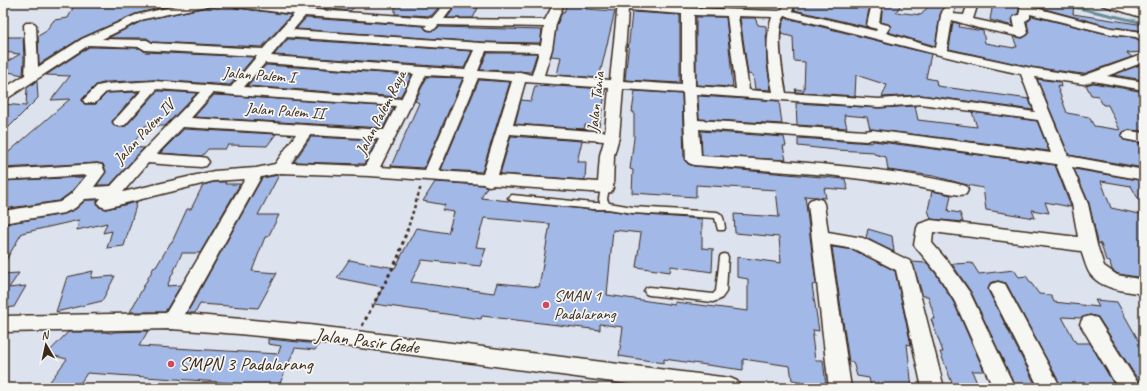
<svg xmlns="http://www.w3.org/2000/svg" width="1147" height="391" viewBox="0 0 1147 391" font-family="Caveat,sans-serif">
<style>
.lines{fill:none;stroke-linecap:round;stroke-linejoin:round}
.stream{stroke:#678b95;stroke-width:3}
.building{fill:#a2b8e6;stroke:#3b2a1e;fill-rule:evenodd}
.service-casing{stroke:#3b2a1e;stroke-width:3}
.minor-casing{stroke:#3b2a1e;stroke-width:3}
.path-far1{stroke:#3b2a1e;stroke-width:2.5;stroke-dasharray:3 3;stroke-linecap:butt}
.path{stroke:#3b2a1e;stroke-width:3;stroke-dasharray:3.5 3.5;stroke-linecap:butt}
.service{fill:#f6f6f2;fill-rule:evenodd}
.minor{fill:#f6f6f2;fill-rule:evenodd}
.poi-dot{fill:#d1495b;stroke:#f6f6f2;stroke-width:1.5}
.labels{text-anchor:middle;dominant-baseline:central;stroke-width:3.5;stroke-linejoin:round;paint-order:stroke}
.street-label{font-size:16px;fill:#3b2a1e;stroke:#f6f6f2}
.poi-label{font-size:16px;fill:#3b2a1e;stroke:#f6f6f2;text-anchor:start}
.near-street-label{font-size:19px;fill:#3b2a1e;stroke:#f6f6f2}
.near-poi-label{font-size:19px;fill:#3b2a1e;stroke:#f6f6f2;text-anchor:start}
</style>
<rect width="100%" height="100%" fill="#dde3ee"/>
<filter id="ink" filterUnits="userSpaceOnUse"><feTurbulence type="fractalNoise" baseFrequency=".025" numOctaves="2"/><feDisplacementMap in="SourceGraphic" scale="8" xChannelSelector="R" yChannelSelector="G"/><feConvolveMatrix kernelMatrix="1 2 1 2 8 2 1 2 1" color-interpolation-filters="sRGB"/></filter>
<g filter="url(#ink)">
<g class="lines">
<path class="stream" d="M1070,6L1144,23
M1132,14L1144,18"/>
</g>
<path class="building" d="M94,3H98L96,7L123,5L125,3H180L135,14L81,38L39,64L38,36L45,32L54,20L68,18L74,6Z
M271,3H307L323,5L325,3H359L350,11Z
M395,3H442L431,16L395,14Z
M567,3H588L586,9L615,11L599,78L557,75L561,57L551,56L557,24L562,13H564Z
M664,3H743V8L688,6L664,5Z
M795,3H870L866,25L867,27L794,10Z
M883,3H902L896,12L921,15L931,3L944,5L940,15L935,46L888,32L891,26L888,24L881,22Z
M993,3H1020L1018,14L1012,17L1013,26L990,20Z
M1034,3H1074L1073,14L1144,25V31L1111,27L1034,6Z
M223,4L229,7L291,15L262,47L152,42L147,38H108L144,20L207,7L219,8Z
M456,6H459L478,8L473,18H447Z
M632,12L680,15V83L625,80Z
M1032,16L1111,35L1135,38L1144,43V52L1127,53L1132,57L1083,74L1031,67L949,49L953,22L960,24L959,27L983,31L985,43L1014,48V47H1017L1013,37L1023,38L1029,34L1027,22L1031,19Z
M696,17H726L733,87L696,85Z
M306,18L424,26L426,30L430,31L435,30L439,27L542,30L540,43L481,42L296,29Z
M740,18H755L758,25L766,26L767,64L771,90L755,89L753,75L748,74Z
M786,18L931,54L926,78L936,80L937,86L1029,99L1033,110L921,95L882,97L887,85L856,75L855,96L796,92L795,89L804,90L805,62L794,61L793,37L781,34L783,23Z
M3,37H23L24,59L23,75L3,71V64L20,54L3,52Z
M288,39L472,51L464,68L274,55Z
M89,47L140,48L145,52L254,57L230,85L154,80L107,82L96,85L82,99L84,104H96L107,93L138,92L112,121L114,126L120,127L126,126L158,91L197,93L165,126H145L131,147L144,148L110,185H97L106,171L103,164L97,163L3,168V157L70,99L51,100L70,76L46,75Z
M487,53H537L531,72L515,71L480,70Z
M1142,64L1144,66V80L1113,75Z
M266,65L412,75L400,97L247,86Z
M427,77L463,78L424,168L391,166L419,103L415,101Z
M1037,79L1060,82L1061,87L1057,86L1067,113L1089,117L1094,126L1120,130L1108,105H1103L1098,96L1091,95L1086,85L1093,83L1139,91L1144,95V131L1128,130L1123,132L1121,137L1124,140L1144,144V168L1069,155Z
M479,80L510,82L482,172L441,170Z
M37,81L38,98L3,133V104L26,106L27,88Z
M535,86L555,87V86L606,89L599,126L585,125L584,129L515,124L521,100L531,101Z
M635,91L682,94L684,160L688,164L694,166L845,179L848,190L824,188L826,198L805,196L816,284L812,285L819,331L813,330L814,336H812L815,360H823L826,385L792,380L790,366L743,359V370L664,359V363L619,356L623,327L600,324V330L482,316L481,319L374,304L383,287L337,278L349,260L395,268L416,228L448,233L454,212L442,210L445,205L423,201L435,182L483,185L487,187L481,198L593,210H608L633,214L702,219V248L713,249L712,272L671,266L670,272L636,267L641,233L613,230L607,295L675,305V302L748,311V279L737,277V257L781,263L779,237L735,233L734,214L779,217L776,190L696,185V197L632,193L633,170L630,169L634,138V112H632ZM484,218L550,224L539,287L497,283L494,293L411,282L422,260L480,266L486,248L476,247Z
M214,95L234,96L394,107L383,128L194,117Z
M698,96L779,101L782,124L699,119Z
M796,103L879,108L915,106L918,120L977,127L972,112L1037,121L1049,151L870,129L867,117L844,115L847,128L797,125Z
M184,129L276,134L267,146L228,145L225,149H208L202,156L160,153Z
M701,131L784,137L786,146H783L786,160L702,155Z
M511,136L582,141L577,162H586L585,180L500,174Z
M311,137L377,140L364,164L294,162Z
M798,138L872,143L873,141L1055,165L1071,207L1045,202L1049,213L1032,210L1035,218L986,210L983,188L967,185L934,176L888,170L886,157L874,154V152L836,150L798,146Z
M1074,169L1144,181V209L1131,186L1101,181L1111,208L1144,215V278L1118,274L1112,270L1110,262L1106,261L1101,244L1098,243L1089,203Z
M279,175L258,215H279L268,237H265L252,271L277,273L258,308L200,304L195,313H187L262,178Z
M84,177L70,193L59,201L3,209V181Z
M214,182H226L225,184H240L200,253H182L167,286L181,285L165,312H130L154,267H156L171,242H172L187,209H191L203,185Z
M932,191L951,195L948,211L960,213L963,222L931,219L928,210Z
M86,200H98L97,203L99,207L106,209L137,202L124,246L107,248L112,231L103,233L107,223L77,230L79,220L22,233L3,265V224L65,214L76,209Z
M868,229L892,236L894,252L866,238Z
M832,247L854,250L895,271L911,345L907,344L912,388H883L871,386L869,378L857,376L853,362H849Z
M912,262L927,263L936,274L954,303L984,371H972L979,388H954L940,352H943L931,319H935L928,296H923Z
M972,263L979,274L1014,270L1019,277L1026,276L1039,294L1051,295L1054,302L1099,307L1095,300L1117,302L1144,350V387L1142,386L1098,317L1090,315L1081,318L1062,317L1076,343H1090L1116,388L1085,386L1086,388H1062L1006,283L998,281L990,283L988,290L1037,388H1016L971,292L952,264Z
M93,271L91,278L115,276L102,301L56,312L67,277Z
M19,273L9,288L26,286L14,307L3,308V274Z
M148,331L139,346L278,354L281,346L268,344V339L319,344L315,350L295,348L278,388H231L234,383L87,373L77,388H45L67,359L47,354L68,332H104L112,333L113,332Z"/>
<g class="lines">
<defs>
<path id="service" d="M605,185L609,188L607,199L609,203L633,207L717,212C724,214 724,222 725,228L724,230H718L715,218L633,213L608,209H593L512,201L508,198L512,195L593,203H600L599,199L601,188Z
M724,254L727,255L728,257L726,292L721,299L713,302L649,295L646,294L644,291L646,288L649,287L713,294L716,291L720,257L721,255Z"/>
<path id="minor" d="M188,3H212L207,6L144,19L102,39L147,40L152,43L263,49L294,14L229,6L224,3H256L302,9L432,18L445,3H456L444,19L545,20L554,3H564L556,24L552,49L544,75L610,80L618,3L688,8L779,11L781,10L785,5L789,4L794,7L792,11L876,31L877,29L869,27L867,25L872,3H882L879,23L888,25L890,27L886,33L936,48L941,15L946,3H956L953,14L964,15L968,3H978L973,19L1015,28L1013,18L1015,16L1019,15L1022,3H1032V7L1111,28L1143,32L1144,42L1136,37L1111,34L1030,14V18L1025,21L1028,33L1026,35L1022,37L978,28L952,20L947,50L1031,68L1083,76L1144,54V62L1107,76L1144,82V90L1093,81L1084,84L1035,77L1068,156L1144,170V180L1072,167L1088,204L1097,245L1104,266L1117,275L1144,280V294C1126,291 1102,290 1090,274C1086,268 1084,258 1081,251L933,232L932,243L949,263L970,293L1015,388H993L955,302L937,273L914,245L917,228L919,224L931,220L1078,237L1072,204L1056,164L873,139L866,141L699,129L701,156C760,159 819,163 878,170C907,174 937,178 966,186L968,190L966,194L960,195L894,183L828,175L694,165L689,163L686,160L683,93L623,89L619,137L614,155L613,188L611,192L605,193L493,185L489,186L483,184L370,176L280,173L261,177L185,314L309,325L730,378L737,381L741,388H658L309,341L239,334L171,329L3,332V316L166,313L245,179L214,181L106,208L100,206L98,202L101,198L85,199L75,208L64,213L3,223V211L60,202L71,194L87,175L3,180V170L97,164L102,165L105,172L94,187L111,186L139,155L200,92L157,89L125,125L120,126L115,125L113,122L142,90L106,92L95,103H85L83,100L97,86L107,84L154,81L231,87L257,56L145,50L140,47L89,45L8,98L3,99V89L25,75L26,59L24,25L26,23H34L36,25L38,67L82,39L136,15ZM628,10L682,14V85L623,81ZM694,15L727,16L736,89L695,86ZM305,16L427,25L425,27L427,29C432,31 435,30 438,25L544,27L541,45L481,43L293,30ZM738,16L772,17C764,41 768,67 773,92L749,90ZM785,16C864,35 942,57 1021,74L1035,112L921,96L879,99L786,93C783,76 774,29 785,16ZM287,37L474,50L465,70L271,56ZM486,51L539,52L532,75L520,72L515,73L478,71ZM265,63L414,74L401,99L244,87ZM426,75L465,77L425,170L380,167ZM478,78L512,81L483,174L439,171ZM525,82L609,88L605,132L513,125ZM213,93L234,95L396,106L384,130L191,118ZM696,94L879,107L921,104L1038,120L1051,153L872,130L865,131L698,120ZM183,127L296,134L275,164L256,168L214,171L123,192L148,163L201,167L206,166L209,162L206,158L201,157L157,154ZM510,134L604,141L600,155L598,182L498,175ZM310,135L379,139L365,166L291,163Z
M1101,3H1117L1144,11V18L1102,5Z
M1129,131L1144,133V143L1124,139L1122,136L1124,133Z
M816,198L822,200L824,204L828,232L863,238L910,261L913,266L944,388H922L896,270L854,249L830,245L851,388H829L808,204L810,200Z
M998,282L1005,284L1061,388H1039L989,289L991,284Z
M1090,316L1097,318L1141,388H1118L1080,324L1083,318Z"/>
</defs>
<use href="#service" class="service-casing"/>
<use href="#minor" class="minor-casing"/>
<path class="path-far1" d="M407,231L421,186"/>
<path class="path" d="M362,326L398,258L407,230"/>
<use href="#service" class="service"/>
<use href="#minor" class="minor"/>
</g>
</g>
<g class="poi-dot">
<circle cx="546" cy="305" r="4"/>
<circle cx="171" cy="364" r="4"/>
</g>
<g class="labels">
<g class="street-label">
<text transform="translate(259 75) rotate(4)">Jalan Palem I</text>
<text transform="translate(596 102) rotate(-84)">Jalan Tania</text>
<text transform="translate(285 111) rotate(4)">Jalan Palem II</text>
<text transform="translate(381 113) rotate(-63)">Jalan Palem Raya</text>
<text transform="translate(144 132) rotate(-47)">Jalan Palem IV</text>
</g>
<g class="poi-label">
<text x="554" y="296">SMAN 1<tspan x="554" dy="18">Padalarang</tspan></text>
</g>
<g class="near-street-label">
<text transform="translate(367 341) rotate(7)">Jalan Pasir Gede</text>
</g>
<g class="near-poi-label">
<text x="179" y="364">SMPN 3 Padalarang</text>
</g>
</g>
<rect width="1147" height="391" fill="none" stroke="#f6f6f2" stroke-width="16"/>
<rect x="8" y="8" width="1131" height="375" fill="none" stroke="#3b2a1e" stroke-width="1.5" filter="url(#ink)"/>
<g transform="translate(46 345) rotate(351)" stroke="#f6f6f2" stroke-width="3" paint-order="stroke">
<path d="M0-3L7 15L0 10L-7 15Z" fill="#3b2a1e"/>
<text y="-6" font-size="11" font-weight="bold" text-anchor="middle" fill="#3b2a1e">N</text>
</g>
</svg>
